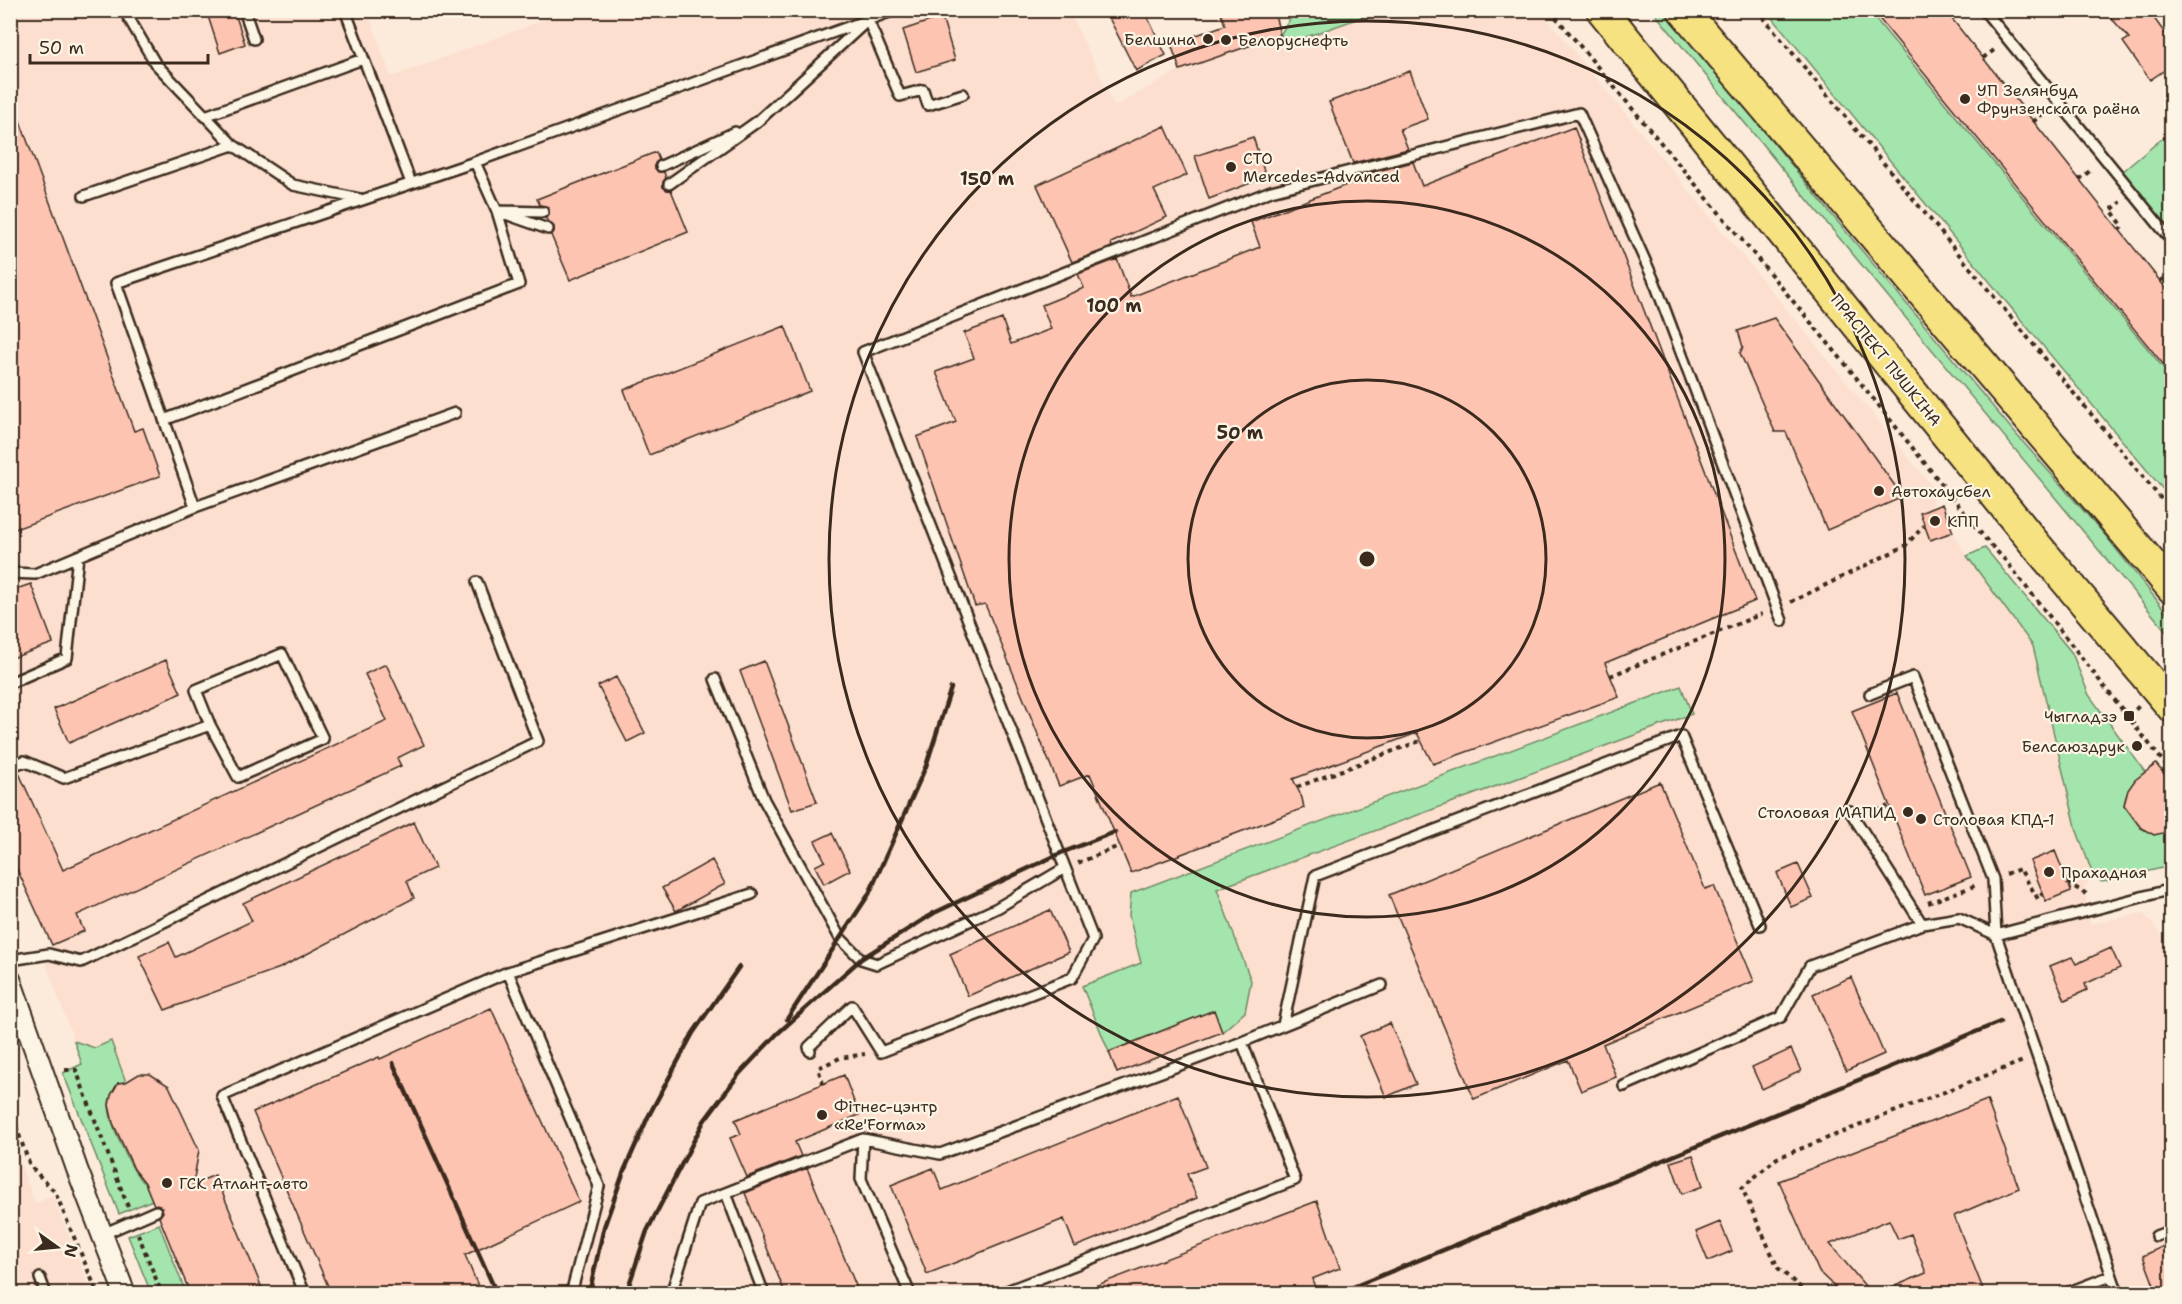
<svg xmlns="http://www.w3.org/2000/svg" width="2182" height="1304" viewBox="0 0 2182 1304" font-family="'Shantell Sans',sans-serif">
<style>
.built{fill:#fcdfcf}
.green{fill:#a4e5ad;stroke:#708866;stroke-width:1.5}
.building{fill:#fdc4b2;stroke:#3b2a1e;stroke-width:1.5}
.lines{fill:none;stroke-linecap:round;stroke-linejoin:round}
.service-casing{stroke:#3b2a1e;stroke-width:14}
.minor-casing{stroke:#3b2a1e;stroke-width:24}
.primary-casing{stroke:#3b2a1e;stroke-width:34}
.path{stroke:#3b2a1e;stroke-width:4;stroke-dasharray:4.5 4.5;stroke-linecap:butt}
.service{stroke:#fcf5e5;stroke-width:9}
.minor{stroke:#fcf5e5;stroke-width:20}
.primary{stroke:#f6e281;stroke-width:30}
.rail{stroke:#3b2a1e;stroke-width:4.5}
.ring{fill:none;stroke:#3b2a1e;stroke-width:3}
.poi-dot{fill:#3b2a1e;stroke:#fcf5e5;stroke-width:2}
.labels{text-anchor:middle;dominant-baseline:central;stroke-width:4.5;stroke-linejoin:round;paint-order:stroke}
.poi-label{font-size:16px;fill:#3b2a1e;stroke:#fcf5e5;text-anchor:start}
.street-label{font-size:16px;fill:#3b2a1e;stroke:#fcf5e5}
.centre{fill:#3b2a1e;stroke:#fcf5e5;stroke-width:3}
.ring-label{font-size:18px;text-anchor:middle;font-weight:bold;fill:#3b2a1e;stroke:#fcf5e5;stroke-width:4.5;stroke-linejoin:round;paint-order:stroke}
</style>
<rect width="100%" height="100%" fill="#fcebdb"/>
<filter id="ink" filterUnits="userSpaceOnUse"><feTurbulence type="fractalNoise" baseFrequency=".0167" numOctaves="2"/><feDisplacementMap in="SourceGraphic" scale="12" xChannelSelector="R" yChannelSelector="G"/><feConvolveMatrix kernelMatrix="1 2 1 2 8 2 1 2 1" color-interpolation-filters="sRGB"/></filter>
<g filter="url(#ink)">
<path class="built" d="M10,11H368L391,77L568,11H1069L1115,106L1180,70L1280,35L1295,41L1379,11H1541L1932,486V508L1953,532L1967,556L2033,646L2077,831L2093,875L2083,890L2089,911L2090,924L2143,913L2162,935L2171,933V1293H190L152,1201L166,1194L142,1181L134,1169L113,1123L109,1105L118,1083L112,1041L95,1048L74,1041L46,964L52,945L11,854Z
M10,1134L35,1204L52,1195L92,1293H11Z"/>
<path class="green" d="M1295,11V10L1379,11L1295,41L1280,35Z
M1653,11H1667L1832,215L2015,433L2105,535L2171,618V637L1821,216Z
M1767,11H1869L2171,377V499L2022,321Z
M2171,131V230L2122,172Z
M1985,548L2072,653L2089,695L2145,772C2134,781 2126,790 2124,805C2140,827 2142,837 2171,831V866L2102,882L2093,875L2077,831L2033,646L1967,556Z
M1681,686L1692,714L1217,889L1251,981L1245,1012L1222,1032L1213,1011L1109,1052L1082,986L1141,963L1129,916L1131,893Z
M74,1041L95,1048L111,1041L126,1082L118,1083C114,1090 109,1097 109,1104C108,1120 131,1170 142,1181C148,1187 159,1190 167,1194L119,1214L63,1073L82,1064Z
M159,1224L186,1293H151L128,1236Z"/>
<path class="building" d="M206,10H234L245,44L220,53Z
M1105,10H1144L1166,55L1136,71Z
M1220,10H1274L1280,35L1180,70L1171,44L1225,25Z
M1872,10H1945L2172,296V375Z
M2104,10H2148L2172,43V65L2150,80L2123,42L2129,38Z
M942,17L955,60L916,72L903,30Z
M1410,71L1428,119L1400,129L1408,149L1353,163L1329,102Z
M10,102H13L134,431L143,428L160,476L10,531Z
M1165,126L1187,175L1154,190L1167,217L1111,243L1112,247L1072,262L1037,185Z
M1574,127L1755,601L1605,663L1619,697L1433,764L1417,733L1293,779L1302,798L1304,808L1131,873L1090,774L1059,786L985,604L975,606L917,437L956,422L936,372L974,358L964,333L1002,319L1011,344L1051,329L1042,305L1084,288L1078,274L1117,259L1131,297L1260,247L1251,222L1359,180L1358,176L1413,162L1422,186Z
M1253,137L1266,177L1209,199L1195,156Z
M656,152L659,160L655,163V168L658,172H664L666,178L663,182V187L667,190H671L688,232L570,280L551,235L554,232V227L545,218L549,215V209L546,206L540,205L537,199Z
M1774,318L1903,497L1827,530L1786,432H1775L1740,353L1743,347L1738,331Z
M785,326L810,391L649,455L624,390Z
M1942,504L1953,532L1930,540L1920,513Z
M31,584L53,643L10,659V591Z
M166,660L181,693L69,743L54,709Z
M764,661L817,802L792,810L740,671Z
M386,664L424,745L397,758L401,766L77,915L84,931L52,945L10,854V774L18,771L63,870L387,721L365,674Z
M616,677L645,733L627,742L598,686Z
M1897,693L1971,877L1925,895L1852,711Z
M2156,764L2172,783V831L2154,835L2141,828L2124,805L2128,790L2135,780Z
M1660,782L1705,889L1714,886L1754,981L1603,1044L1616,1077L1581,1091L1568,1060L1474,1099L1389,895Z
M414,822L435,868L407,881L414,898L280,968L165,1010L139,956L169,942L176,957L252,921L243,903Z
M832,833L850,870L824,884L815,866L825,861L815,841Z
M2055,851L2071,891L2046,901L2030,861Z
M712,860L725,884L676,911L662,888Z
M1798,864L1813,898L1791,907L1777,873Z
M1050,910L1069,952L968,996L950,954Z
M2111,948L2120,968L2085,984L2087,990L2065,1000L2050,966L2072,957L2076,964Z
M1851,977L1884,1054L1846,1071L1813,994Z
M491,1008L579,1202L465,1255L481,1293H331L253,1112L379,1057L380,1059Z
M1214,1010L1222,1032L1117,1073L1109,1052Z
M1390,1023L1416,1084L1386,1097L1360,1036Z
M1791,1049L1801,1071L1762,1089L1752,1067Z
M139,1074H150L169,1086L199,1150L193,1184L215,1175L264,1293H190L159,1217L163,1212L162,1208L157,1204L154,1205L145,1183L134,1169L113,1123L109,1105L111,1095L118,1083L126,1082Z
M844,1075L859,1115L795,1142L801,1156L747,1177L730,1138L741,1134L735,1120Z
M1178,1095L1206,1167L1187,1174L1197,1198L1075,1247L1064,1219L927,1274L891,1185L933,1168L942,1190Z
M1987,1100L2019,1188L1954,1216L1983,1289L1971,1293H1879L1926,1273L1911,1234L1898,1239L1889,1220L1830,1244L1871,1293H1841L1819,1272L1779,1181Z
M1693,1155L1703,1186L1682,1194L1671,1162Z
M807,1168L859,1293H785L745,1193Z
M1317,1201L1340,1268L1312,1279L1317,1293H1080L1079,1292Z
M1720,1222L1732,1251L1708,1261L1696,1232Z
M2172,1242V1293H2157L2143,1256Z"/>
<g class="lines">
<defs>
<path id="service" d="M124,10L155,63L233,145L293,185L360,199
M244,10L254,39
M345,10L411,183
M1984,10L2172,241
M205,116L363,59
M475,162L497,211L548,229
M661,166L735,132
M669,184L758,121L868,20L900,96L923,90L928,105L963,94
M84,196L233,145
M164,420L519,284L497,211L543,212
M195,507L455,413
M10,573L35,574L195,507L116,283L475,162L895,10
M282,654L323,739L238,777L210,725L196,690Z
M715,679L764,800L840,938L861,959L877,964L997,908L1065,868
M10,683L67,658L78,556
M10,767L24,761L64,778L210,725
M1850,811L1922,924
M10,960L49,954L81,962L538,741L477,582
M508,972L599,1186L571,1294
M1283,1025L1315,876L1681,736L1760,925
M810,1051L809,1047L852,1006L881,1052L1072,978L1093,939L863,352L1271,191L1579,113L1655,283L1782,621
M1624,1086L1781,1017L1810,966L1922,924L1959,918L1996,935L1993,879L1913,677L1870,694
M863,1139L861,1179L910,1294
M726,1193L764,1294
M103,1234L156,1211
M2156,1236L2172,1230
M40,1278L46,1294
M305,1294L222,1096L508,972L752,894
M671,1294L700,1203L863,1139L940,1154L1242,1042L1382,985
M999,1294L1295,1180L1242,1042
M2064,1294L2111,1276
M2118,1294L1996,935L2172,889"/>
<path id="minor" d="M10,979L77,1169L125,1294"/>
<path id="primary" d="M1602,10L2036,545L2172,707
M1683,10L2172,588"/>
</defs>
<use href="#service" class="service-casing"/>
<use href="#minor" class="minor-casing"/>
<use href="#primary" class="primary-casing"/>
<path class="path" d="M1550,10L1843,361L1988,542L2006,561L2172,773
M1757,10L2172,512
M1983,58L1997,48
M2033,122L2046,111
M2079,180L2092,169
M2119,230L2123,226L2111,210L2121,202
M2160,281L2172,272
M1946,516H1968
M1791,602L1905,546L1924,526
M1610,676L1762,614
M2129,716L2139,706
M2162,772L2167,768
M1297,787L1420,741
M1875,817L1873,813L1888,806
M1078,863L1119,846
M2006,874L2020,869L2038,899L2043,893
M2067,883L2089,895
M1928,903L1977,885
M10,934L15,944
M65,1070H76L128,1207
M823,1084L818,1068L840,1058L865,1054
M10,1109L30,1166L55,1192L98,1294
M138,1234L162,1294
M1808,1294L1778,1268L1742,1188L1777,1158L2023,1061"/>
<use href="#service" class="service"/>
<use href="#minor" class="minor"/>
<use href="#primary" class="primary"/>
<path class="rail" d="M787,1019L869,894L926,766L951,688
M393,1063L497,1294
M589,1294L604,1227L624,1171L648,1117L693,1033L739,967
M626,1294L647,1231L704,1121L740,1073L777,1034L861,959L934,913L1061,853L1115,832
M1336,1294L2000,1022"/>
</g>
</g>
<g class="ring">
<circle cx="1367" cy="559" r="179"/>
<circle cx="1367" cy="559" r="358"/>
<circle cx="1367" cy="559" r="538"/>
</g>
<g class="poi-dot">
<circle cx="1208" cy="39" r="6"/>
<circle cx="1226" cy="40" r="6"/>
<circle cx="1965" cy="99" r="6"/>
<circle cx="1231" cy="167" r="6"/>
<circle cx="1879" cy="491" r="6"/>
<circle cx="1935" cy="521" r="6"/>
<rect x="2123" y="710" width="12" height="12" rx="3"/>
<circle cx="2137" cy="746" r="6"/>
<circle cx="1908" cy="812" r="6"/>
<circle cx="1921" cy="819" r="6"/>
<circle cx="2049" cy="872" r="6"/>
<circle cx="822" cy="1115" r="6"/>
<circle cx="167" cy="1183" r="6"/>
</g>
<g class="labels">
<g class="poi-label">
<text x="1196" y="39" text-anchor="end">Белшина</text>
<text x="1238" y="40">Белоруснефть</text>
<text x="1977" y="90">УП Зелянбуд<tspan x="1977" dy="18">Фрунзенскага раёна</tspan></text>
<text x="1243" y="158">СТО<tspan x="1243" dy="18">Mercedes-Advanced</tspan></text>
<text x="1891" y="491">Автохаусбел</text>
<text x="1947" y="521">КПП</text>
<text x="2117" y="716" text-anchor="end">Чыгладзэ</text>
<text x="2125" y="746" text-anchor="end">Белсаюздрук</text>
<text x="1896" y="812" text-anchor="end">Столовая МАПИД</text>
<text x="1933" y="819">Столовая КПД-1</text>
<text x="2061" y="872">Прахадная</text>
<text x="834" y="1106">Фітнес-цэнтр<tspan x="834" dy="18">«Re'Forma»</tspan></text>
<text x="179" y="1183">ГСК Атлант-авто</text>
</g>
<g class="street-label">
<text transform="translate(1886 360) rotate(51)">ПРАСПЕКТ ПУШКІНА</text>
</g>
</g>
<circle cx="1367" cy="559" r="9" class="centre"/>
<g class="ring-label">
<text x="987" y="185">150 m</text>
<text x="1114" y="312">100 m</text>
<text x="1240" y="439">50 m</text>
</g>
<rect width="2182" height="1304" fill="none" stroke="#fcf5e5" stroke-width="36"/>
<rect x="18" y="18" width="2146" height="1268" fill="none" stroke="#3b2a1e" stroke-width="2" filter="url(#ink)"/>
<g transform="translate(57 1247) rotate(105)" stroke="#fcf5e5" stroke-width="4.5" paint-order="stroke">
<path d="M0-4.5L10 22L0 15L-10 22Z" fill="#3b2a1e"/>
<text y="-9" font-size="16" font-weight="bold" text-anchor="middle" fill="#3b2a1e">N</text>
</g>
<path d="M30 54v9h178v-9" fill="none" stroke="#3b2a1e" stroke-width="3"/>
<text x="39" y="54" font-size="18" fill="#3b2a1e" stroke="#fcf5e5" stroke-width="4.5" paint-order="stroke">50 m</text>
</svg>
